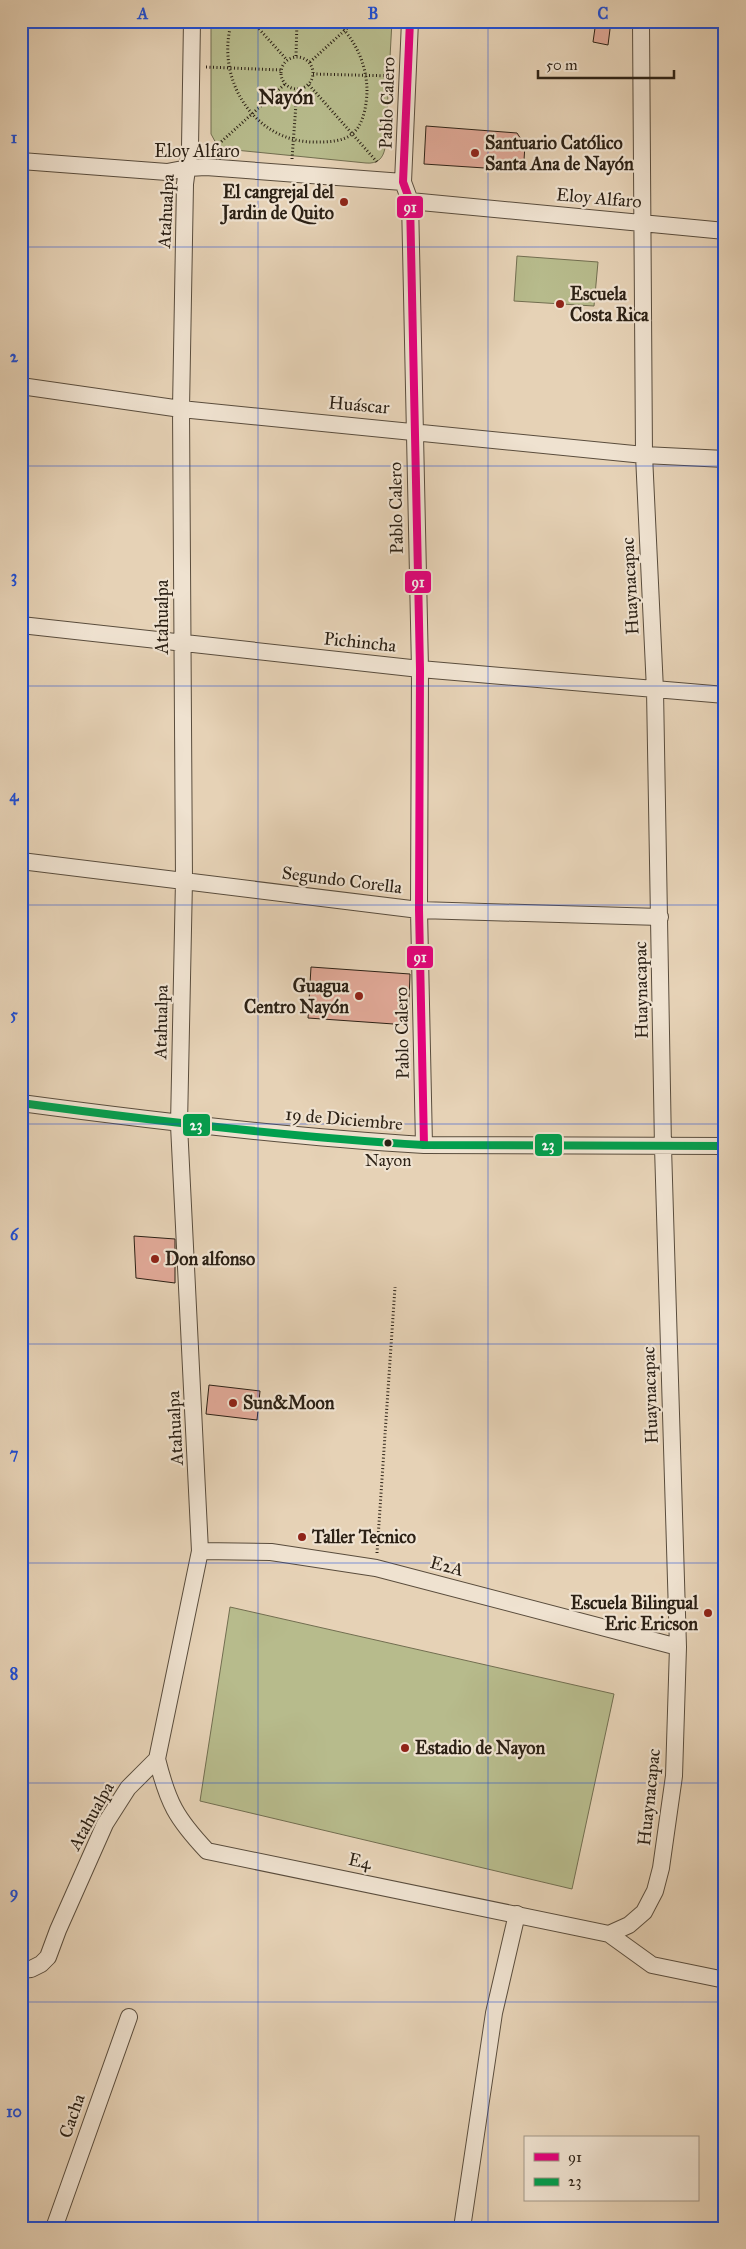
<svg xmlns="http://www.w3.org/2000/svg" width="746" height="2249" viewBox="0 0 746 2249" font-family="'IM FELL Great Primer',serif">
<style>
.green{fill:#b7bb8c;stroke:#726e50}
.building{fill:#e1a998;stroke:#2c2115}
.lines{fill:none;stroke-linecap:round;stroke-linejoin:round}
.street-casing{stroke:#5a4d3d;stroke-width:18}
.path{stroke:#2c2115;stroke-width:3;stroke-dasharray:1 2.5;stroke-linecap:butt}
.street{stroke:#efe2d0;stroke-width:16}
.bus-1-casing{stroke:#efe2d0;stroke-width:11}
.bus-2-casing{stroke:#efe2d0;stroke-width:11}
.bus-1{stroke:#e5007d;stroke-width:8}
.bus-2{stroke:#029f4e;stroke-width:8}
.grid{fill:none;stroke:#1d4ed8;stroke-width:1;stroke-opacity:0.55}
.poi-dot{fill:#8f2418;stroke:#efe2d0;stroke-width:2}
.bus-dot{fill:#2c2115;stroke:#efe2d0;stroke-width:2}
.labels{text-anchor:middle;dominant-baseline:central;stroke-width:4.5;stroke-linejoin:round;paint-order:stroke}
.bus-label{font-size:17px;fill:#2c2115;stroke:#efe2d0}
.street-label{font-size:18px;fill:#2c2115;stroke:#efe2d0}
.poi-label{font-size:18px;font-weight:bold;fill:#2c2115;stroke:#efe2d0;text-anchor:start}
.quarter-label{font-size:20px;font-weight:bold;fill:#2c2115;stroke:#efe2d0}
.line-badge{stroke:#efe2d0;stroke-width:2}
.badge-label{font-size:14px;text-anchor:middle;font-weight:bold;fill:#fff}
.neatline{fill:none;stroke:#1d4ed8;stroke-width:2}
.grid-label{font-size:16px;text-anchor:middle;font-weight:bold;fill:#1d4ed8}
</style>
<rect width="100%" height="100%" fill="#e6d2b6"/>
<filter id="stains"><feTurbulence type="fractalNoise" baseFrequency=".004" numOctaves="4"/><feColorMatrix values="0 0 0 0 .2 0 0 0 0 .09 0 0 0 0 .02 0 0 0 .5 -.17"/></filter>
<radialGradient id="worn" r=".72"><stop offset=".6" stop-color="#630" stop-opacity="0"/><stop offset="1" stop-color="#630" stop-opacity=".3"/></radialGradient>
<path class="green" d="M211,21H392L385,148C383,159 377,164 366,163L225,149L217,145L211,134Z
M517,256L598,262L594,306L514,301Z
M230,1607L614,1694L572,1889L200,1801Z"/>
<path class="building" d="M596,21H611L608,45L593,42Z
M426,126L517,133L525,145L524,160L515,170L424,164Z
M311,967L410,974L408,1025L308,1018Z
M134,1236L175,1239V1283L136,1278Z
M209,1385L260,1391L257,1420L206,1414Z"/>
<g class="lines">
<defs>
<path id="street" d="M410,21L403,182L410,201L420,669L419,910L424,1145
M21,161L167,172L188,168L206,167L403,182
M410,201L725,231
M21,386L181,409L644,455L725,459
M21,625L420,669L725,695
M21,861L419,910L660,917
M21,1103C155,1121 289,1137 424,1145L725,1146
M200,1551L271,1552L376,1568L678,1647
M157,1759C168,1803 176,1818 207,1851L609,1934L652,1965L725,1980
M609,1934L629,1925L644,1912L655,1891L661,1868L674,1776L678,1647L663,1147L655,690L644,455L641,21
M21,1970L31,1969L41,1964L48,1957L58,1930L105,1824L128,1788L157,1759L200,1551L179,1125L184,880L181,409L185,184L190,147L192,21
M54,2228L129,2017
M462,2228L494,2013L517,1914"/>
</defs>
<use href="#street" class="street-casing"/>
<path class="path" d="M232,21C214,79 255,145 319,142C330,142 344,141 352,134C364,125 367,103 367,89C366,62 355,40 336,21
M252,21L287,60
M296,56L297,21
M281 73a16 16 0 1 1 32 0a16 16 0 1 1-32 0Z
M310,62L355,21
M206,67L281,70
M313,74L393,76
M309,85L378,163
M211,151L285,84
M292,159L297,90
M377,1553L395,1287"/>
<use href="#street" class="street"/>
<defs>
<path id="bus-1" d="M410,21L403,182L410,201L420,669L419,910L424,1145"/>
<path id="bus-2" d="M21,1103C155,1121 289,1137 424,1145L725,1146"/>
</defs>
<use href="#bus-1" class="bus-1-casing"/>
<use href="#bus-2" class="bus-2-casing"/>
<use href="#bus-1" class="bus-1"/>
<use href="#bus-2" class="bus-2"/>
</g>
<path class="grid" d="M258,21V2228M488,21V2228M21,247H725M21,466H725M21,686H725M21,905H725M21,1124H725M21,1344H725M21,1563H725M21,1783H725M21,2002H725"/>
<g class="poi-dot">
<circle cx="475" cy="153" r="5"/>
<circle cx="344" cy="202" r="5"/>
<circle cx="560" cy="304" r="5"/>
<circle cx="359" cy="996" r="5"/>
<circle cx="155" cy="1259" r="5"/>
<circle cx="233" cy="1403" r="5"/>
<circle cx="302" cy="1537" r="5"/>
<circle cx="708" cy="1613" r="5"/>
<circle cx="405" cy="1748" r="5"/>
</g>
<circle class="bus-dot" cx="388" cy="1143" r="4.5"/>
<g class="labels">
<g class="bus-label">
<text x="388" y="1160">Nayon</text>
</g>
<g class="street-label">
<text transform="translate(387 103) rotate(-88)">Pablo Calero</text>
<text x="197" y="151">Eloy Alfaro</text>
<text transform="translate(599 198) rotate(5)">Eloy Alfaro</text>
<text transform="translate(166 211) rotate(-87)">Atahualpa</text>
<text transform="translate(359 405) rotate(5)">Huáscar</text>
<text transform="translate(396 508) rotate(-91)">Pablo Calero</text>
<text transform="translate(630 586) rotate(-93)">Huaynacapac</text>
<text transform="translate(162 617) rotate(-90)">Atahualpa</text>
<text transform="translate(360 642) rotate(6)">Pichincha</text>
<text transform="translate(342 880) rotate(7)">Segundo Corella</text>
<text transform="translate(641 990) rotate(-91)">Huaynacapac</text>
<text transform="translate(161 1022) rotate(-89)">Atahualpa</text>
<text transform="translate(402 1033) rotate(-91)">Pablo Calero</text>
<text transform="translate(344 1119) rotate(5)">19 de Diciembre</text>
<text transform="translate(650 1395) rotate(-92)">Huaynacapac</text>
<text transform="translate(175 1428) rotate(-93)">Atahualpa</text>
<text transform="translate(447 1566) rotate(15)">E2A</text>
<text transform="translate(649 1797) rotate(-84)">Huaynacapac</text>
<text transform="translate(91 1816) rotate(-61)">Atahualpa</text>
<text transform="translate(360 1861) rotate(12)">E4</text>
<text transform="translate(72 2116) rotate(-71)">Cacha</text>
</g>
<g class="poi-label">
<text x="485" y="143">Santuario Católico<tspan x="485" dy="21">Santa Ana de Nayón</tspan></text>
<text x="334" y="192" text-anchor="end">El cangrejal del<tspan x="334" dy="21">Jardin de Quito</tspan></text>
<text x="570" y="294">Escuela<tspan x="570" dy="21">Costa Rica</tspan></text>
<text x="349" y="986" text-anchor="end">Guagua<tspan x="349" dy="21">Centro Nayón</tspan></text>
<text x="165" y="1259">Don alfonso</text>
<text x="243" y="1403">Sun&amp;Moon</text>
<text x="312" y="1537">Taller Tecnico</text>
<text x="698" y="1603" text-anchor="end">Escuela Bilingual<tspan x="698" dy="21">Eric Ericson</tspan></text>
<text x="415" y="1748">Estadio de Nayon</text>
</g>
<g class="quarter-label">
<text x="286" y="97">Nayón</text>
</g>
</g>
<g class="line-badge">
<rect x="396" y="195" width="28" height="24" rx="5" fill="#e5007d"/>
<rect x="404" y="570" width="28" height="24" rx="5" fill="#e5007d"/>
<rect x="406" y="945" width="28" height="24" rx="5" fill="#e5007d"/>
<rect x="182" y="1113" width="29" height="24" rx="5" fill="#029f4e"/>
<rect x="534" y="1133" width="29" height="24" rx="5" fill="#029f4e"/>
</g>
<g class="badge-label">
<text x="410" y="212">91</text>
<text x="418" y="587">91</text>
<text x="420" y="962">91</text>
<text x="196" y="1130">23</text>
<text x="548" y="1150">23</text>
</g>
<rect width="746" height="2249" fill="none" stroke="#e6d2b6" stroke-width="55"/>
<rect x="524" y="2136" width="175" height="65" fill="#efe2d0" stroke="#a19585"/>
<rect x="534" y="2153" width="25" height="8" fill="#e5007d" stroke="#a19585"/>
<text x="568" y="2162" font-size="15" fill="#2c2115">91</text>
<rect x="534" y="2178" width="25" height="8" fill="#029f4e" stroke="#a19585"/>
<text x="568" y="2186" font-size="15" fill="#2c2115">23</text>
<path d="M538 70v8h136v-8" fill="none" stroke="#2c2115" stroke-width="2.5"/>
<text x="546" y="70" font-size="15" fill="#2c2115" stroke="#efe2d0" stroke-width="4" paint-order="stroke">50 m</text>
<rect x="28" y="28" width="690" height="2194" class="neatline"/>
<g class="grid-label">
<text x="143" y="19">A</text>
<text x="373" y="19">B</text>
<text x="603" y="19">C</text>
<text x="14" y="143">1</text>
<text x="14" y="362">2</text>
<text x="14" y="582">3</text>
<text x="14" y="801">4</text>
<text x="14" y="1020">5</text>
<text x="14" y="1240">6</text>
<text x="14" y="1459">7</text>
<text x="14" y="1679">8</text>
<text x="14" y="1898">9</text>
<text x="14" y="2117">10</text>
</g>
<rect width="100%" height="100%" filter="url(#stains)"/>
<rect width="100%" height="100%" fill="url(#worn)"/>
</svg>
